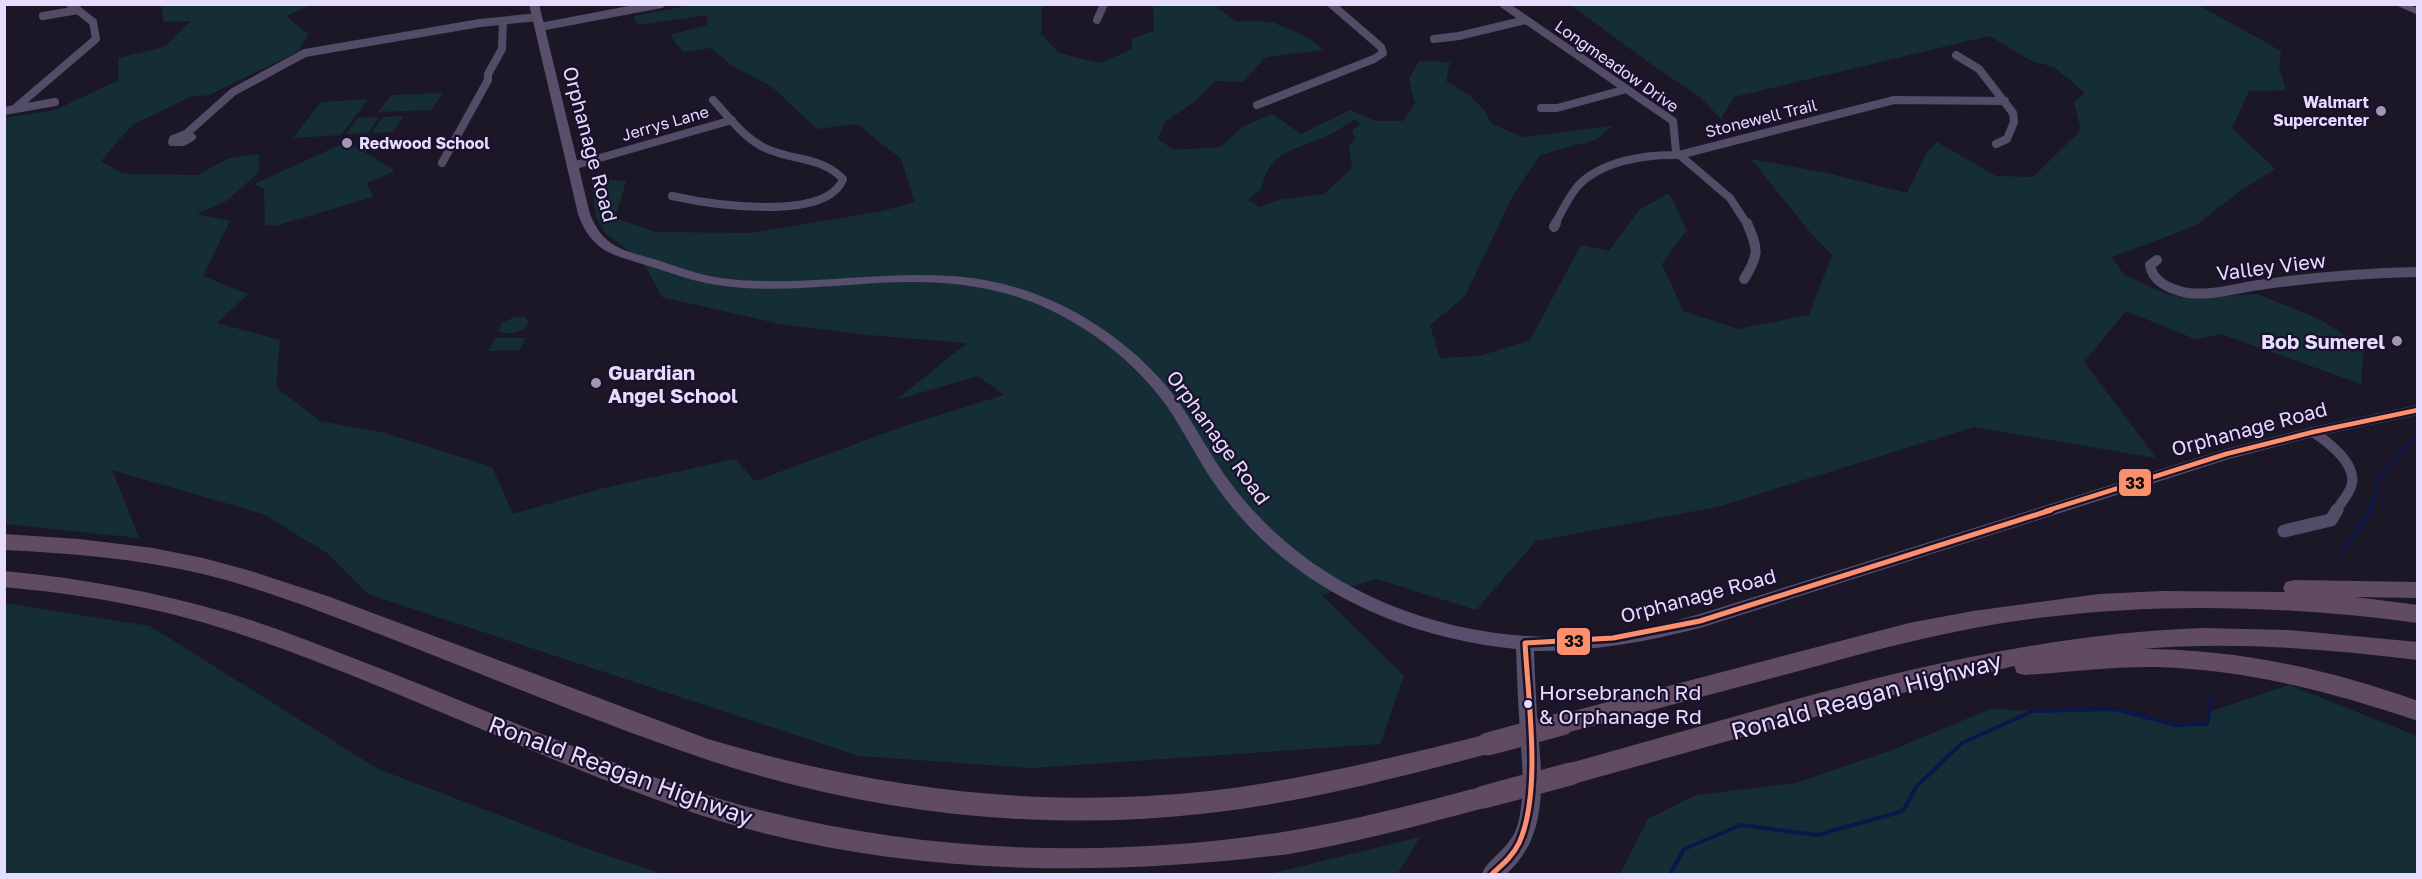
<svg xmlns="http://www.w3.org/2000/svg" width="2422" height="879" viewBox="0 0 2422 879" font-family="'Golos Text',sans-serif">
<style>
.green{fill:#152e35;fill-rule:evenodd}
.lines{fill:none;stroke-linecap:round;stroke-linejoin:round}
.stream-far1{stroke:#0c1749;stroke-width:3}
.stream{stroke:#0c1749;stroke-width:4}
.street-far2{stroke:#524c67;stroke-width:8}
.street-far1{stroke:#524c67;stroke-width:10}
.street{stroke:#524c67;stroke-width:13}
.secondary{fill:#574f6c;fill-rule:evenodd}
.highway{fill:#614b62;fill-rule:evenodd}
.highway-bridge{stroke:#614b62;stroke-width:23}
.bus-1-far1-casing{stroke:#1a112c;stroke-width:9}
.bus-1-casing{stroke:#1a112c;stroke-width:10}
.bus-1-far1{stroke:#fd906c;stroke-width:4.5}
.bus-1{stroke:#fd906c;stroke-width:5}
.poi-dot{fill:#9f97b3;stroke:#1a112c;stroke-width:2}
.bus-dot{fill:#e6dcff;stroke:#1a112c;stroke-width:2}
.labels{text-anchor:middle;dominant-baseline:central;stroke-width:4.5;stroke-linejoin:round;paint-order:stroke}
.far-street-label{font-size:16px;fill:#e6dcff;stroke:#1a112c}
.far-poi-label{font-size:16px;font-weight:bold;fill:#e6dcff;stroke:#1a112c;text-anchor:end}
.street-label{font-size:20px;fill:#e6dcff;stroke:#1a112c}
.poi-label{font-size:20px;font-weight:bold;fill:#e6dcff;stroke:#1a112c;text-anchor:end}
.near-bus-label{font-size:21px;fill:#e6dcff;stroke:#1a112c;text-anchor:start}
.near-street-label{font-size:24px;fill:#e6dcff;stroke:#1a112c}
.line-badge{stroke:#1a112c;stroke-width:2}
.pale-badge-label{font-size:16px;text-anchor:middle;font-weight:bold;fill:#111}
</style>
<rect width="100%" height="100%" fill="#1c1726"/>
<path class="green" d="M161,5H311L286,16L308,34L299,51L209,95L190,97L132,125L101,161L123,174L198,175L229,158L259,154V172L226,201L197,214L230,221L203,276L248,294L217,323L280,340L276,387L320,421L385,433L492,467L513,514L604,488L735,459L755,481L904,426L1004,395L978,376L896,400L967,343L868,335L780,324L662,297L642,260L606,234L596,217L591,178L626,181L615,218L655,232L751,233L878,212L915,202L901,159L857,124L817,129L771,86L734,67L711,48L683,52L670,35L707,25V15L637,25L634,16L692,5H1042L1041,34L1059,53L1099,63L1131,50L1133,38L1154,31L1153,5H1218L1217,7L1235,21L1272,22L1309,38L1324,50L1266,57L1242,82L1215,81L1194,102L1165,122L1158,139L1174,150L1221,147L1242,127L1272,114L1301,134L1350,110L1375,121H1403L1415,104L1409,79L1419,61L1450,62L1446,81L1468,94L1484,110L1491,123L1521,137L1613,126L1595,140L1540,155L1512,197L1465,296L1430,325L1440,358L1480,356L1530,340L1581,245L1609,251L1639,210L1669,193L1687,230L1662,264L1683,311L1738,329L1809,315L1832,255L1810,232L1751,159L1827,173L1907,193L1927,152L1937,142L1996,176L2033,177L2081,130L2074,102L2085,93L2054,67L2032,61L1989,36L1734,97L1721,119L1700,97L1655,67L1571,5H2198L2281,51L2279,66L2286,90L2249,91L2232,128L2275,169L2240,191L2195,226L2112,257L2124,275L2169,295L2190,298L2257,294L2319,319L2364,348L2361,384L2221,334L2195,339L2126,311L2084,362L2156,458L1974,427L1717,507L1536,541L1476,610L1377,579L1322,595L1404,676L1380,744L1032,768L859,756L368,594L327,553L263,514L112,470L139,538L5,524V118L55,110L119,80L118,58L164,47L191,21L164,22ZM1355,119L1360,125L1352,130L1355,138L1349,146L1352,168L1324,194L1282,199L1259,207L1248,200L1262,188C1267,149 1304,148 1331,134C1340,129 1347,124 1355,119Z
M443,93L431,110L378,112L391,95Z
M368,99L341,135L293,138L321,102Z
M404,116L393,132L372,133L383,117Z
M379,117L368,133L346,134L358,118Z
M350,143L395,171L367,183L373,197L275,226L265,225L264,189L254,184L342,144Z
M515,317H525L529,322C524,333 510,336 499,331L501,323Z
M496,338H526L519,350L488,351Z
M4,603L150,626L378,769L593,851L663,874H5Z
M2289,685L2417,736V874H1620L1648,819L1696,795L1796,783L1895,749L1990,709L2033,711L2115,709L2176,725L2206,724L2209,712Z
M1420,837L1397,874H1269L1278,872Z"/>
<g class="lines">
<path class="stream-far1" d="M2370,511L2380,477L2411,440H2418"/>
<path class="stream" d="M2342,553L2371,510
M1670,874L1684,849L1741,825L1817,835L1903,811L1916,787L1962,743L2033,711L2115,709L2176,725L2207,724L2213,695"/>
<path class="street-far2" d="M1503,4L1673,121L1676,152L1730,198L1747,224
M43,16L78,10
M1097,20L1104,4
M540,27L661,4
M1434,39L1459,36L1526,20
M1956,55L1979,69L2013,113L2014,122L2007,139L1996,144
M1257,105L1374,59L1383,53L1381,47L1331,4
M1541,108H1557L1627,89
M14,109L96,39L93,22L70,4
M4,111L55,102
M186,134L192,137L183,142H172L173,139Z
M186,134L233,92L305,53L480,23L538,17
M442,163L488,80V74L502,49L503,22
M572,166L732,120
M672,196C708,204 826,223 843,179C821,156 792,161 765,148C744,138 729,117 713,100
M1555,224C1562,211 1568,198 1577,187C1600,161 1646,154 1679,155L1894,100L2005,101"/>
<path class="street-far1" d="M1554,227L1556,223
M2157,260L2150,265C2153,283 2172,290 2188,293C2214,296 2240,287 2266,284C2316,277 2367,273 2418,272
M1744,279C1760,254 1758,249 1747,223
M2313,432C2328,442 2359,465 2351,487C2348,495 2341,503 2336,511"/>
<path class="street" d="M2284,531L2331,520L2337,510"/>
<path class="secondary" d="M529,4H539L590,214C603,247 622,250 654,259C676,266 698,275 721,278C797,288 874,271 950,276C986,278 1022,287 1055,302C1102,324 1147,358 1178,401C1196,427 1210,455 1229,481C1312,594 1451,645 1588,636C1626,633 1663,624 1700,614L2226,449L2313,427L2418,405V415L2313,437L2229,459L1700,628C1645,642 1591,652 1534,651C1535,677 1536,703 1538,729C1542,780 1549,837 1506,874H1482C1487,859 1509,850 1517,827C1526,797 1522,763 1520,731C1518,704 1517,676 1516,649C1399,637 1289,587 1219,490C1199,463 1185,432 1166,405C1133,359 1084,323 1032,302C993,287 953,282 912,282C849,282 787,294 724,286C698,283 674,274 649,266C614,255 592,253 578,214Z
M2393,4H2407L2418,8V15Z"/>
<path class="highway" d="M4,534L79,539L153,548L203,558L251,571L330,597L708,739C871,788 1038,810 1209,791C1303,780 1396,757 1488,734L1497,737L1500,744L1497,751L1488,754C1396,778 1304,802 1210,813C1041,833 869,813 708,760C601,724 497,680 392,639C330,615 268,590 203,574C138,559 71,553 4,550Z
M4,571C81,578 157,592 231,614C272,626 313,642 353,658C463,700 571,749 682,787C875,852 1089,863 1289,831C1355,820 1420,803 1484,786L1493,789L1497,797L1493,805L1484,808C1420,825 1355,843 1289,854C1086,879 869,876 674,806C525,753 382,681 231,631C158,607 81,594 4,587Z
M2294,580L2418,582V598L2355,597L2418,605V623C2291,606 2165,602 2038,618C1956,628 1878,649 1799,671C1720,692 1641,713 1562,734L1554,731L1550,724L1554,717L1562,714L1909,623L1973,611L2099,594L2162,591L2285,592L2283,588L2286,582Z
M2203,628L2289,630L2418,642V660C2326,649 2234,641 2142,649C2237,649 2329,669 2418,701V721C2333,692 2248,670 2158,667C2114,666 2069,672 2025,675L2017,673L2014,666L1882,698L1570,785L1561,782L1558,774L1561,766L1570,763C1778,706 1986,635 2203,628Z"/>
<path class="highway-bridge" d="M1488,744L1562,724
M1484,797L1570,774"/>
<defs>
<path id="bus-1-far1" d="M2046,511L2226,454L2313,432L2418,410"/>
<path id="bus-1" d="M1492,874C1502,865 1513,856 1519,843C1542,793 1528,699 1525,643L1613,638L1700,621L2051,510"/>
</defs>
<use href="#bus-1-far1" class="bus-1-far1-casing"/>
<use href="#bus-1" class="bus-1-casing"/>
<use href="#bus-1-far1" class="bus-1-far1"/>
<use href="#bus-1" class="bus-1"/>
</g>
<g class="poi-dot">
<circle cx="2381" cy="111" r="6"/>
<circle cx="347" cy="143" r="6"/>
<circle cx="2397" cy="341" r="6"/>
<circle cx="596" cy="383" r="6"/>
</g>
<circle class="bus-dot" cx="1528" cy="704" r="5"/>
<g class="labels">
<g class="far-street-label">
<text transform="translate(1617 66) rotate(35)">Longmeadow Drive</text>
<text transform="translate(1761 118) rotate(-14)">Stonewell Trail</text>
<text transform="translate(665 123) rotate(-16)">Jerrys Lane</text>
</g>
<g class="far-poi-label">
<text x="2369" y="102">Walmart<tspan x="2369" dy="18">Supercenter</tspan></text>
<text x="359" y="143" text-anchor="start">Redwood School</text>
</g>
<g class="street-label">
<text transform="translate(591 144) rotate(75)">Orphanage Road</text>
<text transform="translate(2271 266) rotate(-7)">Valley View</text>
<text transform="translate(2249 428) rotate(-15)">Orphanage Road</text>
<text transform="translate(1219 437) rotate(54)">Orphanage Road</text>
<text transform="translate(1698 595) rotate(-15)">Orphanage Road</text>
</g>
<g class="poi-label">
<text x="2385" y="341">Bob Sumerel</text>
<text x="608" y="372" text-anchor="start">Guardian<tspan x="608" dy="23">Angel School</tspan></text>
</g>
<g class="near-bus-label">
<text x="1539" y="692">Horsebranch Rd<tspan x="1539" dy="24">&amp; Orphanage Rd</tspan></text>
</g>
<g class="near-street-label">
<text transform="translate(1866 695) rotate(-15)">Ronald Reagan Highway</text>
<text transform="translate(621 770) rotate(20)">Ronald Reagan Highway</text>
</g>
</g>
<g class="line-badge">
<rect x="2118" y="468" width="34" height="29" rx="6" fill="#fd906c"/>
<rect x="1556" y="627" width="35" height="29" rx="6" fill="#fd906c"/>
</g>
<g class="pale-badge-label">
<text x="2135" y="489">33</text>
<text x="1574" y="647">33</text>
</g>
<rect width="2422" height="879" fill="none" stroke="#e6dcff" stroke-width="12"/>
</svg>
